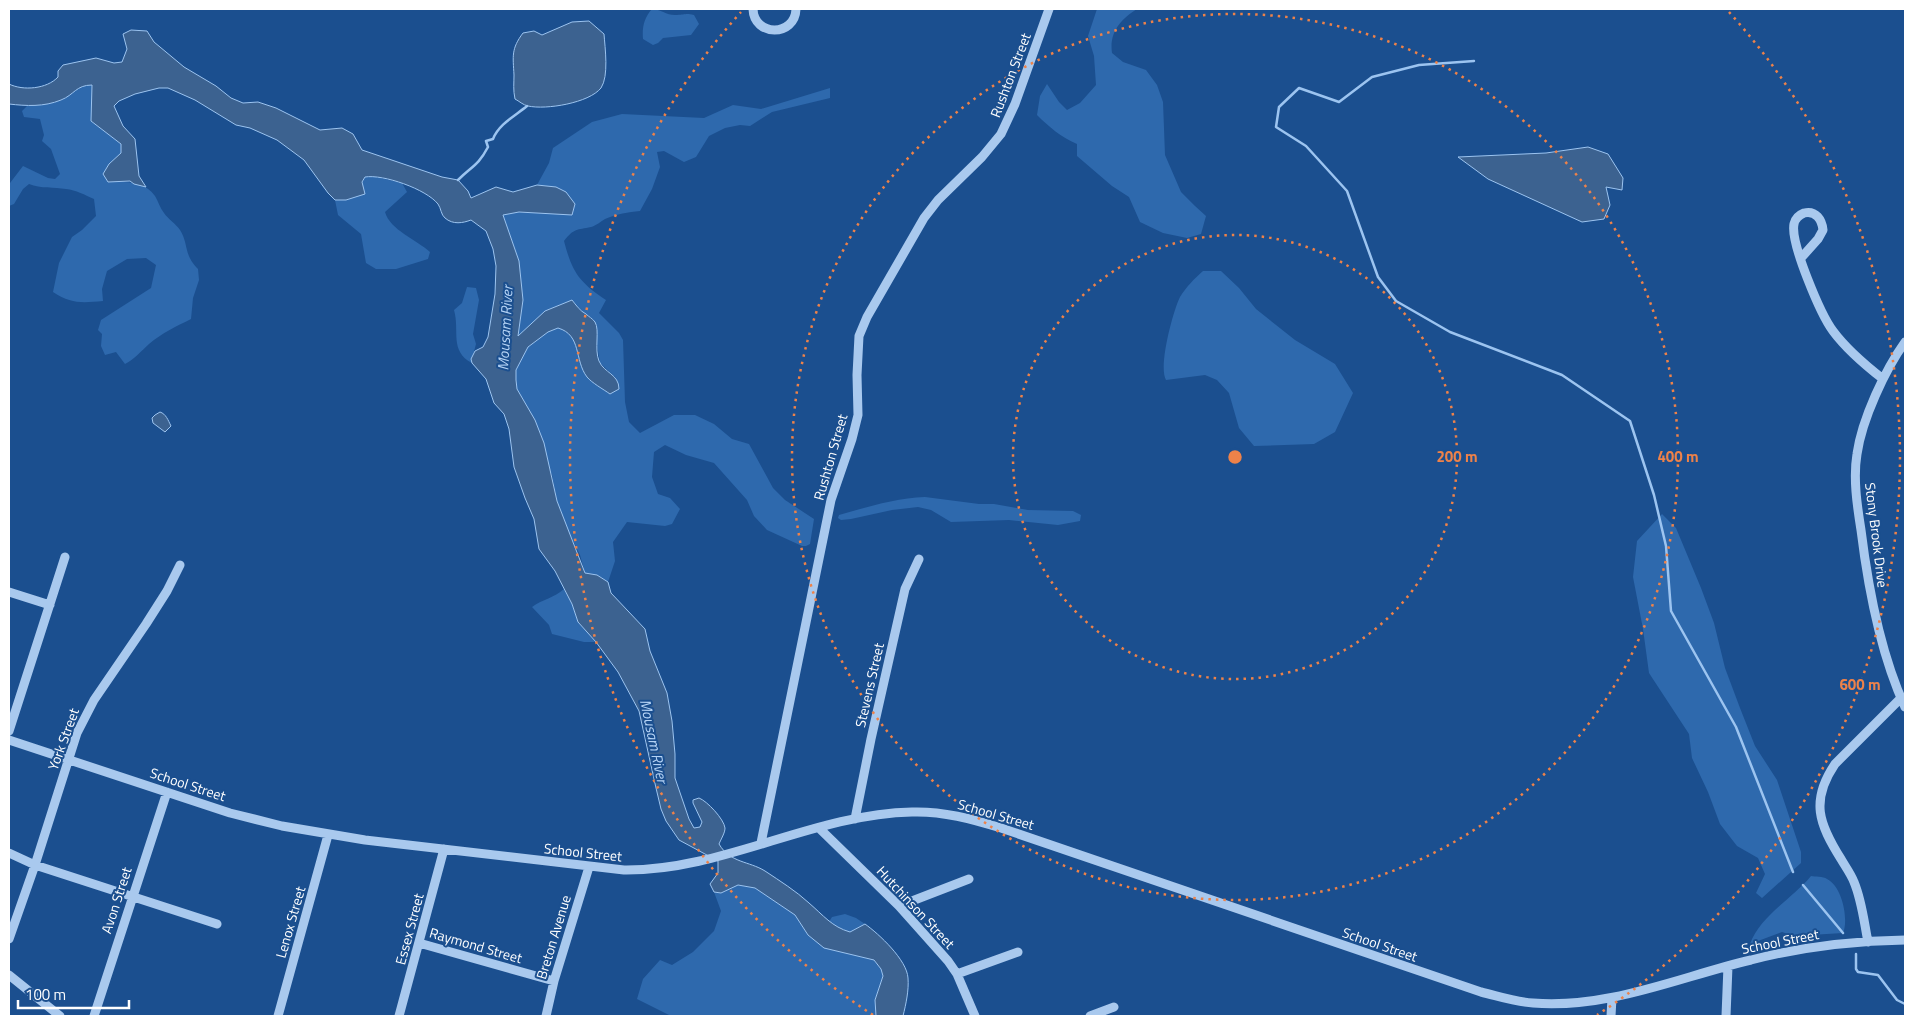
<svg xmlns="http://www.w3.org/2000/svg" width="1914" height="1025" viewBox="0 0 1914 1025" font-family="'Titillium Web',sans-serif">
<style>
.green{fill:#2e69ad}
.water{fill:#3c6290;stroke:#9cc4f0}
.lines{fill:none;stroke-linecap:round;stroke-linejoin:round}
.stream{stroke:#9cc4f0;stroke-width:2.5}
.minor{stroke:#a9c9ee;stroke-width:9}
.ring{fill:none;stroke:#ee8249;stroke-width:2.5;stroke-dasharray:2.5 5}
.labels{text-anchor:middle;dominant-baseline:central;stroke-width:4;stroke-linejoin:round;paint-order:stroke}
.street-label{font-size:14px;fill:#fff;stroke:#1b4f8f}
.water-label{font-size:15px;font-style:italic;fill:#b5d3f5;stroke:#1b4f8f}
.centre{fill:#ee8249;stroke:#1b4f8f;stroke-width:2.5}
.ring-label{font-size:15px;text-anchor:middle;font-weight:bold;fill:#ee8249;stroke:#1b4f8f;stroke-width:4;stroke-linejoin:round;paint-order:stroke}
</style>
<rect width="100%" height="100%" fill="#1b4f8f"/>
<path class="green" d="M652,9C661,9 667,16 677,15C685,15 685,13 694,15L699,24L691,35L663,38L658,43L653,45L643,39C642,27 644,18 652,9Z
M1097,9H1137C1121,19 1109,32 1112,53L1123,62L1146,70L1157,85L1163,102L1165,155L1181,192L1195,206L1206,216L1201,234L1187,238L1163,233L1140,222L1129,197L1112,186L1077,156V144C1061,137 1049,127 1037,115L1040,96L1047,84L1059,102L1067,110L1080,103L1096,85L1094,56L1088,36Z
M82,85H92L91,121L121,144V153L109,164L108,182C124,181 145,181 155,196C158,201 160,208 164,213C168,219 176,224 180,230C189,244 183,254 198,269L199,280L193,298L191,319C177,326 162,333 149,344C141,351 135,359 125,364L116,352L105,355L101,346L102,334L98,330L101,320L151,288L156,265L146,258L127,259L107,271L102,289L103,301C82,303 71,304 53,292L59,263L72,237L82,230L96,216L94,199C85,195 76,190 66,189C54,187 41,189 29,184L23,189L14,204L9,206L10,183L23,166L48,178L55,179L60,174L51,149L42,141L44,135L40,119L24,117L22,111L27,106L62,100Z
M830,88V98L772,112L750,126L740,125L725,128L709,136L696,157L684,162L664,151L657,152L660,167L652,189L640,211C628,212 617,214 605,219C601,221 596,226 591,227C577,230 574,228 564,241C572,272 579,282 606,300L599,313L619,333L623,340L625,402L629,422L640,433L674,415H695L714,424L732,439L749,444L773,488L785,500L814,519L810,544L806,546H802L767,530L754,516L747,500L714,463L686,455L665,445L654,452L652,477L658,494L670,498L680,509L672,524L665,526L627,522L613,542L615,561L608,582L597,575L585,573L580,555L568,531L557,501L552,475L517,389L516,380V370L528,347L548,332L558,328L566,330L573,338L587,377L599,385L616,378L600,363L593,319L584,314L572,300L545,311L518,337L523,300L519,261L503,215L518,212L572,214L575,204C563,187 557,187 537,185L549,163L553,148L592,122L622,114L704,118L733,105L761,109Z
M372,176L402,183L407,192L385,212C390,230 417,240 430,252L428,259L396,269H376L366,263L361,234L338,215L335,200H346L356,196L365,177Z
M1203,271H1221L1239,288L1256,309L1295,340L1335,364L1353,393L1335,432L1314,444L1254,446L1239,428L1229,393L1217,380L1205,375L1166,380C1158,367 1173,311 1180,297C1187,286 1194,279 1203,271Z
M467,287L476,288L479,300L473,334L476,344L472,359V363C449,351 460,331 454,310L462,303Z
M925,497L979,504H994L1028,510L1073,511L1081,515L1080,521L1058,525L1009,520L951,522L931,510L918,507L892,510L851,519L841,520L838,518L839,515C867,507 896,498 925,497Z
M1662,514L1676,528L1701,588L1714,623L1725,668L1740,708L1755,746L1777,780L1801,852V863L1762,898L1756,893L1765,874L1758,858L1737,846L1720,824L1708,792L1692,758L1689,734L1649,673L1643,629L1633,577L1637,541Z
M564,589L572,604L578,622L596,642H584L552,634L549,625L532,607C543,599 554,598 564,589Z
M1811,876C1815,877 1823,876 1827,879C1842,886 1849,919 1843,933L1794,936L1782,932L1750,944C1760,916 1792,899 1811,876Z
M737,885L755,888L795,915L808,935L837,951L874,960L881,969L883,976L875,1000L876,1016H671L637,999L643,979L660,960L672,965L693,952L714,931L721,911L714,892L721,893Z
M845,914L856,918L865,924L850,933L840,930L829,922L832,917Z"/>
<path class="water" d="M589,21L604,34C605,48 609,76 601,88C589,103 546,110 528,106C523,105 519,101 515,99C513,90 514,83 514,75C513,56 511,49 523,33L534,31L542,35L572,22Z
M131,30L147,31L154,42L184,67L216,86L231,98L243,103L258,102L276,108L320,130L342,128L353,134L362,150L442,177L458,180L468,191L471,198L496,187L513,192L537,185L556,187L566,192L575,204L572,215L519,212L503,215L519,261L523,300L518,336L545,311L572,300C576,305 580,311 586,314C589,317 592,318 595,322C600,330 594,349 599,361C604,373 619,374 619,389L610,394C603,389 592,383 587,377C574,360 582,335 558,328L548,332L528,347L516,370V380L517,389L535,420L544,443L557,501L585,573L597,575L608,582L611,593L645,629L650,651L667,693L672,721L675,754V778L689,819L694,828L700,827L702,822L693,803V800L699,798C707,801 724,819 725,828C725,833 721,839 719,844C730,863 749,861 765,871C780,881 796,891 809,903C823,915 832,927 850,932L865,924C879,934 907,960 908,978C909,990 906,1004 903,1016H876L875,1000L883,976L881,969L874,960L824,948L808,935L795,915L755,888L738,885L721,893L714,892L710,884L718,873V861L679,840L666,821L661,809L656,788L639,711L618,672L596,642L578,622L572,604L555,571L539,549L534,519L525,498L514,467L509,429L504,414L494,403L486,379L472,363L471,359L475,351L483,347L488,337L495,294L496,266L493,249L486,231L471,220C463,223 453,225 445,218C441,215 441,208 438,204C426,189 383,174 365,177L362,182L365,194L346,200H335L328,193L304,160L277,140L250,128L236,125L195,100L168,88H159L135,94L119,101L114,106L123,126L135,139L139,176L146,187L134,184L130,181L108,182L103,174L109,164L121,153V144L91,121L92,85C76,85 74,95 61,100C44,107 26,106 9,104V84C23,91 47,89 58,77V71L63,65L96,58L114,63L122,62L127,49L123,34Z
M1588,147L1608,154L1623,178L1622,190L1606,187L1610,205L1604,219L1582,222L1488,179L1458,157L1546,153Z
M160,412C166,414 168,420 171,426L165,432L153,423L152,418L155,415Z"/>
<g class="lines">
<path class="stream" d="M1474,61L1419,65L1372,77L1339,102L1299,88L1279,107L1276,127L1306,146L1347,191L1378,277L1396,301L1450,332L1562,375L1630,421L1654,495L1666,546L1671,611L1736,727L1793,872
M458,180C472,166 478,166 488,147L486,141L493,139C499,124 515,116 527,106
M1803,885L1843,933
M1856,954V969L1858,972L1878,975L1897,1000L1905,1004"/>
<path class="minor" d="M753,9C754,37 795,37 796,9
M1801,258L1818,239L1823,230C1822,220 1816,210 1804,213C1799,215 1795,219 1794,224C1790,243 1821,315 1833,331C1847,350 1865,365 1883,379
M1905,342C1885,370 1862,419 1857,454C1853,478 1857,505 1861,530C1868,587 1881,655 1905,707
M9,592L50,605
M9,731L65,557
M9,740L230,813L282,826L365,840L624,870C723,871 813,814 912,812C943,811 972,819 1001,828L1481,992C1498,996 1515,1002 1533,1003C1609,1009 1679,977 1751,960C1801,947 1854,941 1905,940
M855,819L871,739L905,589L919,559
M819,828L899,906L948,961L957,974L975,1016
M761,843L831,500L852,439L858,415L857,375L859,336L867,317L924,218L938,200L982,157L1001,134L1015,104L1049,9
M9,853L35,865L217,924
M899,906L969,879
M9,939L35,865L77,733L94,700L146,624L167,591L180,565
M1868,942C1864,922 1862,901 1854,882C1851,874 1845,866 1841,859C1819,824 1810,801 1835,764L1901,698
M419,943L554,981
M957,974L1018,952
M9,975L60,1016
M94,1016L167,792
M278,1016L328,835
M399,1016L444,849
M546,1016L554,981L589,867
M1090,1016L1114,1007
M1611,1016L1612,998
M1726,1016L1728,966"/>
</g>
<g class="ring">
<circle cx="1235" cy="457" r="222"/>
<circle cx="1235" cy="457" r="443"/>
<path d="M873 1015A665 665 0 0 1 741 12M1729 12A665 665 0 0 1 1597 1015"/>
</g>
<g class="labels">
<g class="street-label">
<text transform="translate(1010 75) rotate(-69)">Rushton Street</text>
<text transform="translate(830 457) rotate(-74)">Rushton Street</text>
<text transform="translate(1877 535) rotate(83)">Stony Brook Drive</text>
<text transform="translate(869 685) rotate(-77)">Stevens Street</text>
<text transform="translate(63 739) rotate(-70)">York Street</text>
<text transform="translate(188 784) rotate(18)">School Street</text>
<text transform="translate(996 814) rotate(16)">School Street</text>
<text transform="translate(583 852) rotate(6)">School Street</text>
<text transform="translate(116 900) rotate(-72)">Avon Street</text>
<text transform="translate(916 907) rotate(47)">Hutchinson Street</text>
<text transform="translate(290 922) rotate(-74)">Lenox Street</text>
<text transform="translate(409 929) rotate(-75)">Essex Street</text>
<text transform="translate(553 937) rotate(-73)">Breton Avenue</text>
<text transform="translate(1780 941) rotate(-11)">School Street</text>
<text transform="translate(1380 944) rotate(19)">School Street</text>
<text transform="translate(476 945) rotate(16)">Raymond Street</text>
</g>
<g class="water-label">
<text transform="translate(505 328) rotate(-87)">Mousam River</text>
<text transform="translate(654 741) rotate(78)">Mousam River</text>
</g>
</g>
<circle cx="1235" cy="457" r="8" class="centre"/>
<g class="ring-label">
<text x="1457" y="462">200 m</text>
<text x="1678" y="462">400 m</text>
<text x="1860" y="690">600 m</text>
</g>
<rect width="1914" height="1025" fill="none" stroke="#ffffff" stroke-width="20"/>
<path d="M18 1000v8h111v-8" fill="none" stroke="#ffffff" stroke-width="2.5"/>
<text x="25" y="1000" font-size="15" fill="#ffffff" stroke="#1b4f8f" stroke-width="4" paint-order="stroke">100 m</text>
</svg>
